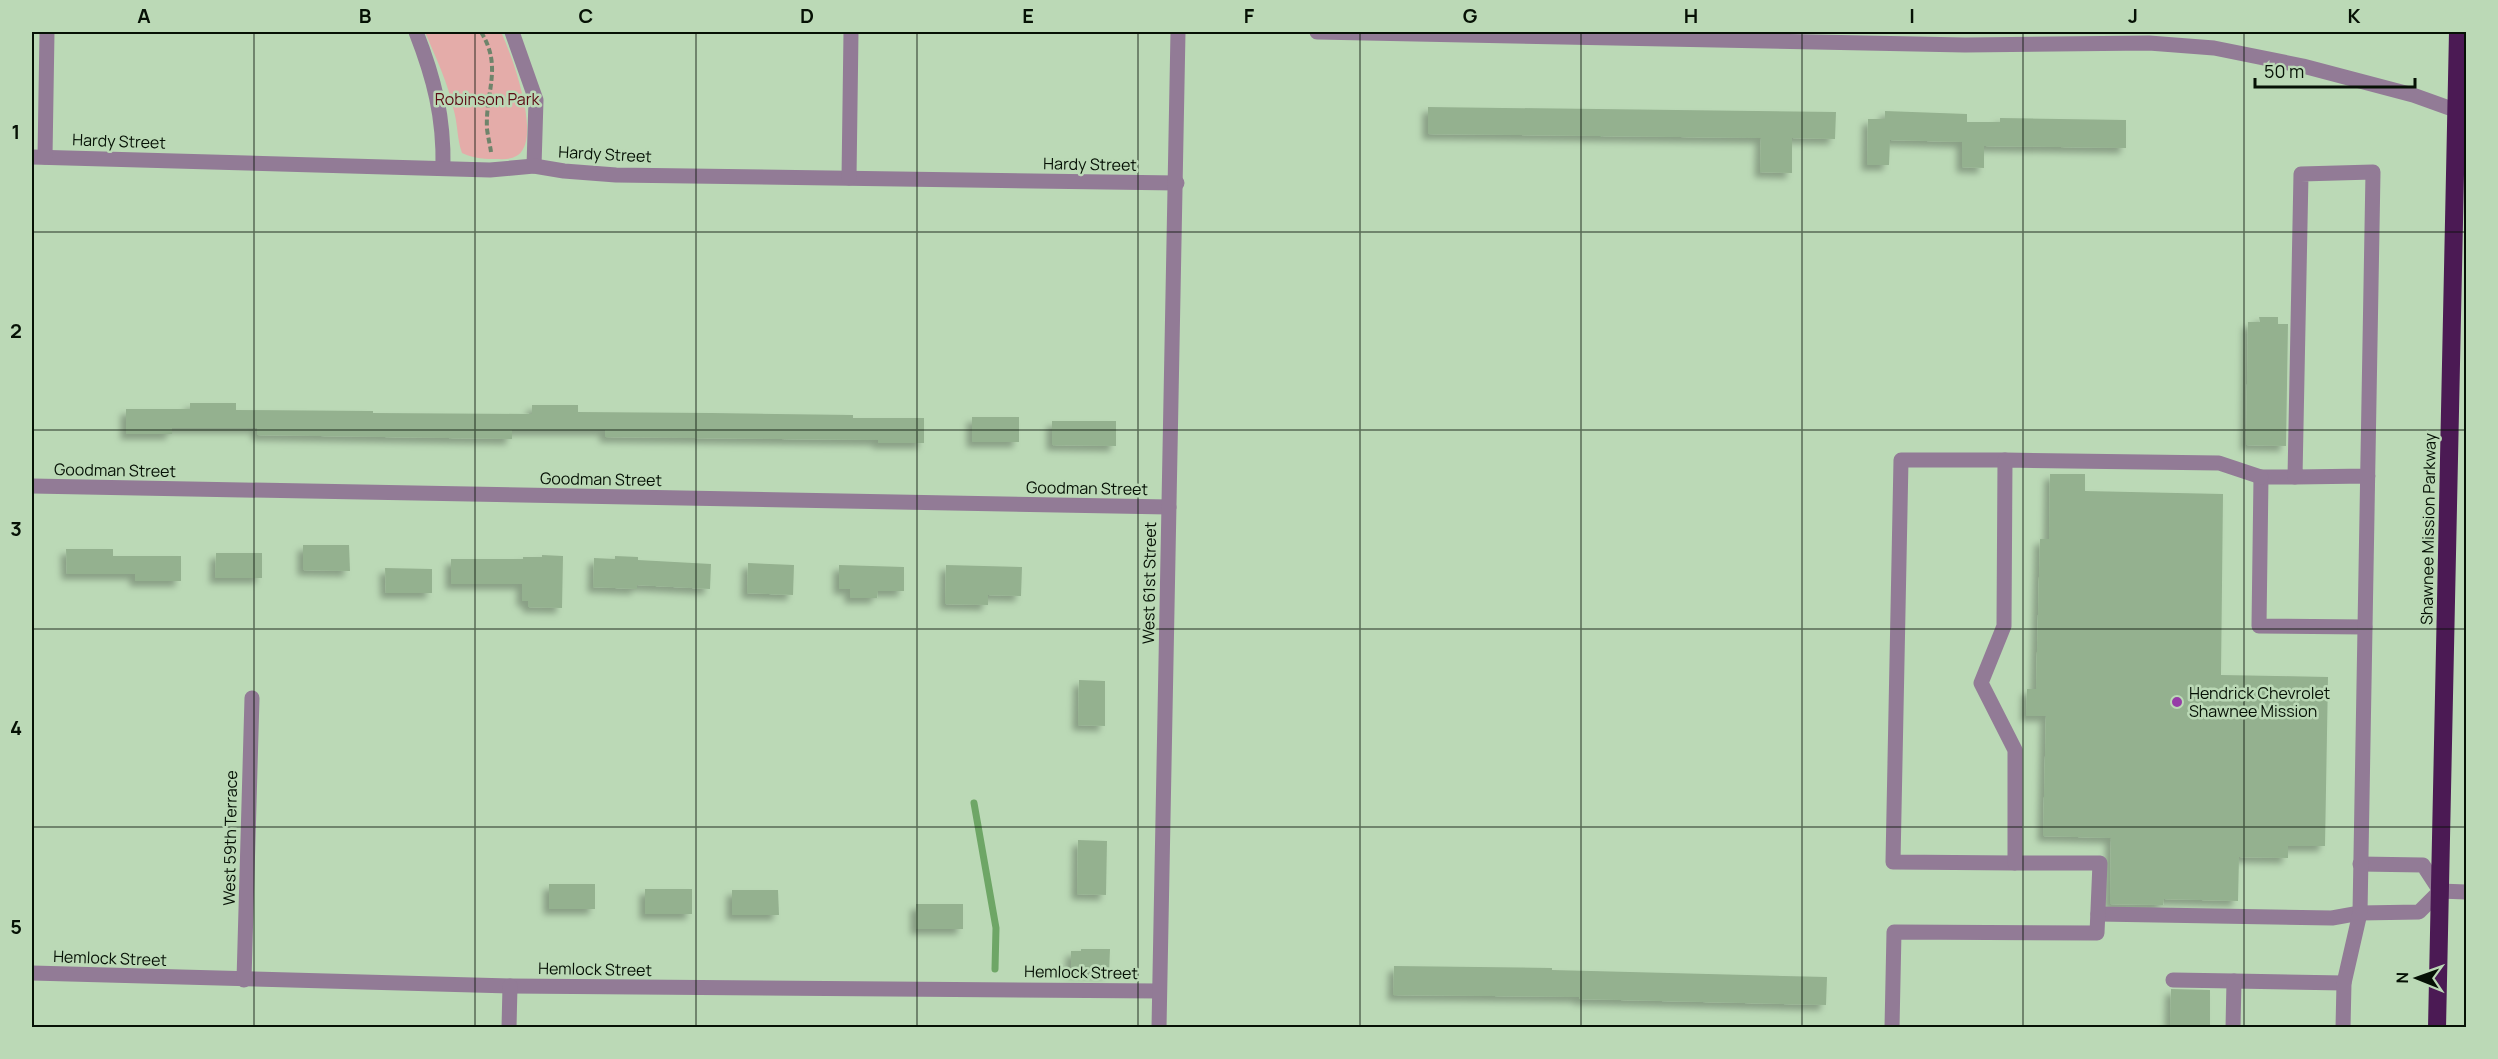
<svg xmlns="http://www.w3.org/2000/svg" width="2498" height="1059" font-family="Manrope,sans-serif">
  <defs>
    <filter id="shadow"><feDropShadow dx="-5.5" dy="5.5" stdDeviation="3" flood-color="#0004"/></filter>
  </defs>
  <rect width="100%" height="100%" fill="#bbd9b6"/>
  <!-- green -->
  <path fill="#e4aca9" d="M425 32H501C512 55 537 126 523 149 519 158 507 160 499 159 485 159 475 159 462 153 457 139 458 126 454 111 448 83 436 58 425 32Z"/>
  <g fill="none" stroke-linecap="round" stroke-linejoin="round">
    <!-- stream -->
    <path stroke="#6ea666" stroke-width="7" d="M974 803 996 928 995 969"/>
  </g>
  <!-- building -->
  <g fill="#94b18f" filter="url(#shadow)">
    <path d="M1428 107 1836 112 1835 139 1792 138V173L1760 172 1761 138 1428 134Z"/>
    <path d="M1885 111 1967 114V122H2000V118L2126 120V148L1984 146V168L1962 167V142L1890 140 1889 165H1867L1868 119H1885Z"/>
    <path d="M2259 317H2278V324H2288L2286 446 2246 445 2248 322H2260Z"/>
    <path d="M190 403H236V410L373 411V413L532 414V405H578V412L711 413 853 415V418H924V443H878V440L605 437V430H512V439L257 435V428H172V434H126V409H190Z"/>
    <rect x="972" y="417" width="47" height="25"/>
    <path d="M1052 421H1116V446L1052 445Z"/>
    <path d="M2050 474H2085V491L2223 494 2221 675 2328 677 2325 846H2288V858L2239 857 2238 901 2164 899 2163 905 2110 904 2111 838 2043 836 2046 716H2026L2027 689H2036L2040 539H2049Z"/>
    <path d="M303 545H349L350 571 303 570Z"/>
    <path d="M66 549H113V556H181V581H135V574H67Z"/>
    <path d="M216 553H262V578H215Z"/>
    <path d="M542 555 563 556 562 608 528 607V601H522V584H451V559H523V557H542Z"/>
    <path d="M615 556 638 557V560L711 564 710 589 637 585V589L593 587 594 558 615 559Z"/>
    <path d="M748 563 794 565 793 595 747 593Z"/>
    <path d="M839 565 904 567V591H878L877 598H850V589H839Z"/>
    <path d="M946 565 1022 567 1021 596 988 595V605L945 604Z"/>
    <path d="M385 568 432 569V593H386Z"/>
    <path d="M1079 680 1105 681V726L1078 725Z"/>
    <path d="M1078 840 1107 841 1106 895 1077 894Z"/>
    <rect x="549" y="884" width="46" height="25"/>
    <rect x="645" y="889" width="47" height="25"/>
    <path d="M732 890H778L779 915H732Z"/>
    <rect x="916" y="904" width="47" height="25"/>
    <path d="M1081 949H1110L1109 973 1071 972V951H1081Z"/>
    <path d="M1394 966 1552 968V970L1827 977 1826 1005 1579 999V997L1393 995Z"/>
    <path d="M2171 989 2210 990V1028H2170Z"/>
  </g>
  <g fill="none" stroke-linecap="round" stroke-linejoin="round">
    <!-- path -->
    <path stroke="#6e846b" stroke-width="4" stroke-dasharray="6 3" stroke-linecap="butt" d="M481 32C503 67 485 92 487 129 488 137 490 145 491 152"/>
    <!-- minor -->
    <g stroke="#927b96" stroke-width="15">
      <path d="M416 32C434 78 444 117 443 167"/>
      <path d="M512 32 536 100 534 166"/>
      <path d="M1317 32 1965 45 2149 43 2214 48 2303 66 2413 95 2466 114"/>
      <path d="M32 157 490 170 534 166 564 171 616 175 1177 183"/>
      <path d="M45 157 47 32"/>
      <path d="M849 178 851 32"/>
      <path d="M2005 460H1901L1893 862 2015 863"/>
      <path d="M2295 477H2261L2259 626 2365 627"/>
      <path d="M32 486 1169 507"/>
      <path d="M2360 864 2423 865 2440 891"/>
      <path d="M2440 891 2466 892"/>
      <path d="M2098 914 2332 918 2360 913 2419 912 2440 891"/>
      <path d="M32 973 510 986 1159 991"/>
      <path d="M244 980 252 698"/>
      <path d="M2173 980 2234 981"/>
      <path d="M509 1028 510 986"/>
      <path d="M1159 1028 1178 32"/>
      <path d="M1892 1028 1894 932 2097 933 2100 863H2015V750L1981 683 2004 626 2005 460 2219 463 2261 477"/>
      <path d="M2233 1028 2234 981 2344 983"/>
      <path d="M2343 1028 2344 983 2360 913 2373 172 2301 174 2295 477 2368 476"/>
    </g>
    <!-- highway -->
    <path stroke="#4b1a54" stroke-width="18" d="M2437 1028 2458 32"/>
  </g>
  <!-- grid -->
  <path fill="none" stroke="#061105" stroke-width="1.5" stroke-opacity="0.55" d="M254 32V1028M475 32V1028M696 32V1028M917 32V1028M1138 32V1028M1360 32V1028M1581 32V1028M1802 32V1028M2023 32V1028M2244 32V1028M32 232H2466M32 430H2466M32 629H2466M32 827H2466"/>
  <!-- markers -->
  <circle fill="#963ca7" stroke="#bbd9b6" stroke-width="2" cx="2177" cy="702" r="6"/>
  <g text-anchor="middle" stroke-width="5" stroke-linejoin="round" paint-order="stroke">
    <!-- park labels -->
    <g font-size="16" fill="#5c0c15" stroke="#bbd9b6">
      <text x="487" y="105">Robinson Park</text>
    </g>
    <!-- street labels -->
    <g font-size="16" fill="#061105" stroke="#bbd9b6">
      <text transform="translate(119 141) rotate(2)" y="6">Hardy Street</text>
      <text transform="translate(605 154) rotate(3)" y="6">Hardy Street</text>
      <text transform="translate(1090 164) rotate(1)" y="6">Hardy Street</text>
      <text transform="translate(115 470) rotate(1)" y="6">Goodman Street</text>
      <text transform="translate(601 479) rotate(1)" y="6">Goodman Street</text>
      <text transform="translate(1087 488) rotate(1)" y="6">Goodman Street</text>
      <text transform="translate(2428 529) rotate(-89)" y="6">Shawnee Mission Parkway</text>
      <text transform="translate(1149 583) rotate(-89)" y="6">West 61st Street</text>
      <text transform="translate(230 838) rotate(-89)" y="6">West 59th Terrace</text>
      <text transform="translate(110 958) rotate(2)" y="6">Hemlock Street</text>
      <text transform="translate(595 969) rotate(1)" y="6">Hemlock Street</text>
      <text transform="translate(1081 972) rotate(1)" y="6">Hemlock Street</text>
    </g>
    <!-- poi labels -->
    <g font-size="16" fill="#061105" stroke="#bbd9b6" text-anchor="start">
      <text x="2189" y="699">Hendrick Chevrolet<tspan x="2189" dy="18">Shawnee Mission</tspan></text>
    </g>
  </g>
  <!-- border -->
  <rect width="2498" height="1059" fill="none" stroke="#bbd9b6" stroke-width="66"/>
  <!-- north arrow -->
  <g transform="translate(2417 978) rotate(271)" stroke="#bbd9b6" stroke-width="4.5" paint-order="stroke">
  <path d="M0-4.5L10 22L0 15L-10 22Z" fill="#061105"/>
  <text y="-9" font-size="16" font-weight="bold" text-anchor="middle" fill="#061105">N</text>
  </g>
  <!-- scale -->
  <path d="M2255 78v9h160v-9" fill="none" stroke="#061105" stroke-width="3"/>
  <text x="2264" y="78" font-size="18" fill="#061105" stroke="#bbd9b6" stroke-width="4.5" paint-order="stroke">50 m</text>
  <rect x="33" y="33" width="2432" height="993" fill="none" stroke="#061105" stroke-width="2"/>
  <g font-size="20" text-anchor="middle" font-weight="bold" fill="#061105">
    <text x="144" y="23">A</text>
    <text x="365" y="23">B</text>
    <text x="586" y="23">C</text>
    <text x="807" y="23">D</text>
    <text x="1028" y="23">E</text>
    <text x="1249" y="23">F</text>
    <text x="1470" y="23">G</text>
    <text x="1691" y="23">H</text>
    <text x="1912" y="23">I</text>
    <text x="2133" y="23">J</text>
    <text x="2354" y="23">K</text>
    <text x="16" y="139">1</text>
    <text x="16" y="338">2</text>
    <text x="16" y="536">3</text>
    <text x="16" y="735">4</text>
    <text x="16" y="934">5</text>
  </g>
</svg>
